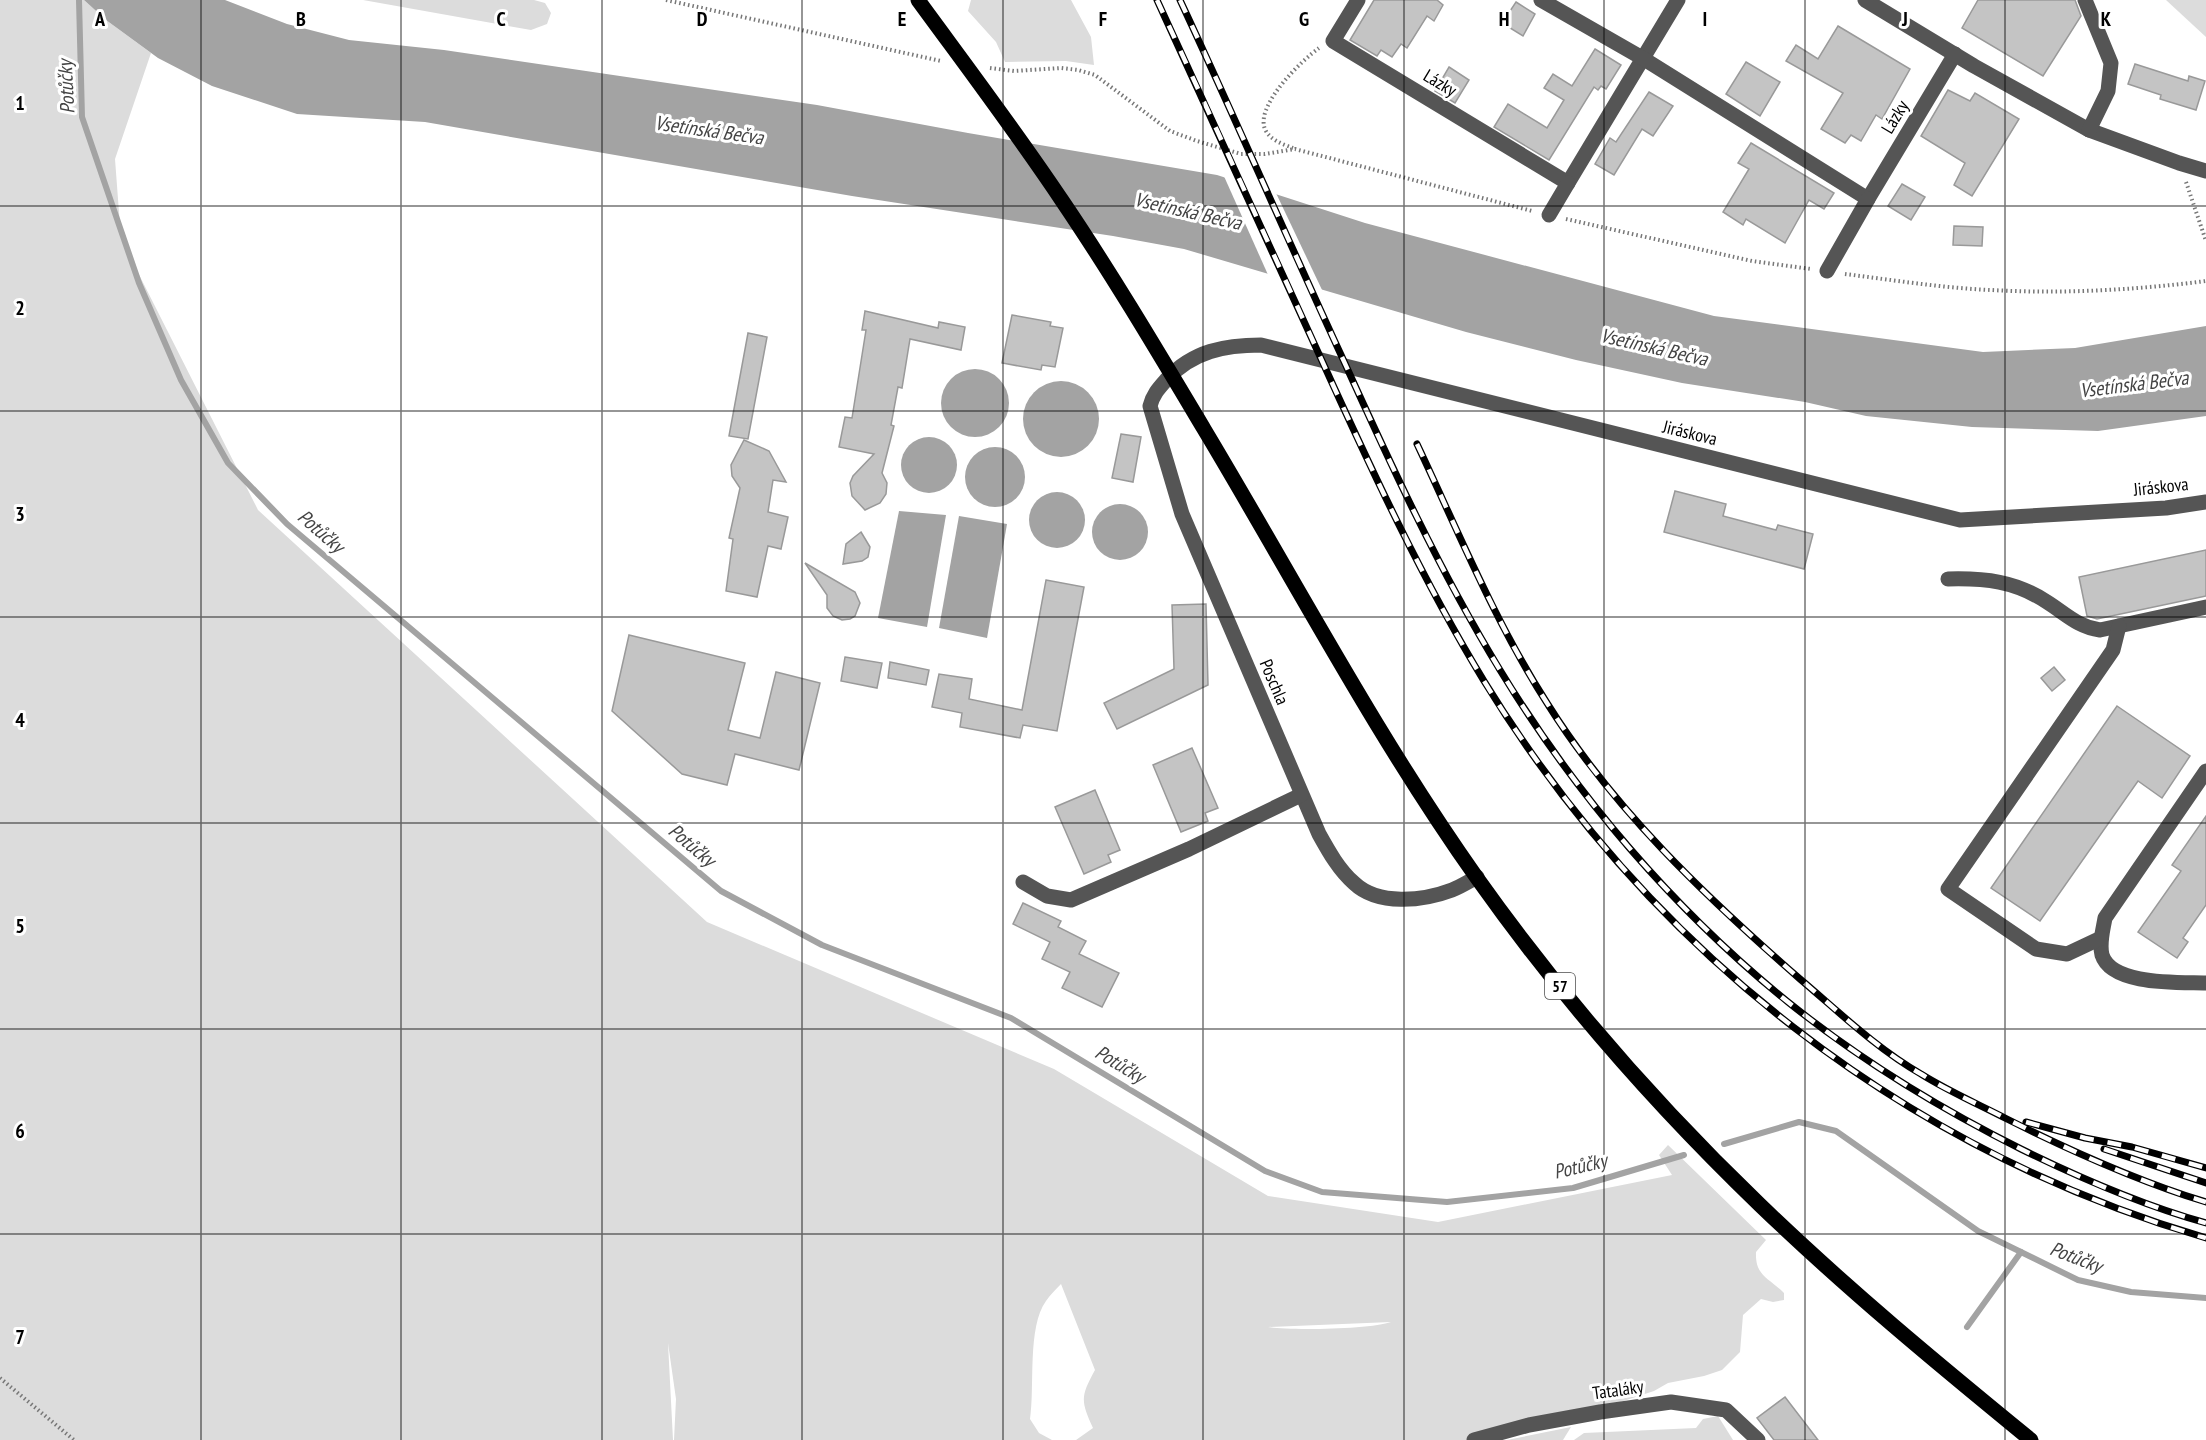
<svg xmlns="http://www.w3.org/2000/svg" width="2206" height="1440" font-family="'PT Sans Narrow',sans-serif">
  <rect width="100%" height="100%" fill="#fff"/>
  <!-- green -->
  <g fill="#dcdcdc" fill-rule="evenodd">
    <path d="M0 0H84L106 20 151 53 115 159 121 239 258 510 707 922 1054 1069 1268 1196 1438 1222 1672 1175 1659 1155 1668 1145 1766 1240 1756 1252C1755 1276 1768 1277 1784 1293V1300L1773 1302 1761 1299 1743 1315 1740 1352 1722 1370 1704 1376 1668 1383 1654 1391 1611 1405 1466 1440H1076L1093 1428C1080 1400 1081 1396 1095 1370L1061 1284C1056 1289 1050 1295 1046 1301 1027 1327 1035 1387 1030 1419L1039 1433 1052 1440H674L676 1399 668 1343 673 1440H0ZM1391 1322C1373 1329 1290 1331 1268 1327Z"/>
    <path d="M363 0H534L545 3 551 13 547 24 531 30Z"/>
    <path d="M971 0H1071L1091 37 1094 65 1066 61 1005 62 996 42 968 11Z"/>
    <path d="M2166 0H2206V37Z"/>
    <path d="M1718 1416 1733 1440H1574L1584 1433 1696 1428 1703 1419Z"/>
    <path d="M1571 1427 1563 1440H1507Z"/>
  </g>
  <!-- water -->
  <g fill="#a3a3a3">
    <path d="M84 0H225L287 24 349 40 444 50 817 105 968 133 1217 175 1365 223 1714 316 1983 352 2075 348 2206 326V416L2098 431 1972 427 1866 416 1805 402 1682 383 1576 360 1466 332 1184 249 1113 236 852 196 425 122 297 114 212 86 158 58 106 20Z"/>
    <circle cx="975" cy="403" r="34"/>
    <circle cx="1061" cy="419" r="38"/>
    <circle cx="929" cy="465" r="28"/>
    <circle cx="995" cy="477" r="30"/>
    <circle cx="1057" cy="520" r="28"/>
    <circle cx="1120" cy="532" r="28"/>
    <path d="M899 511 946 515 927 627 878 618Z"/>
    <path d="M959 516 1007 524 987 638 939 628Z"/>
  </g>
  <!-- pier -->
  <path fill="#fff" d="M1223 174 1275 191 1323 292 1269 277Z"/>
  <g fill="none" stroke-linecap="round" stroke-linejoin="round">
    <!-- stream -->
    <g stroke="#a3a3a3" stroke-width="6">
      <path d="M79 0 82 117 139 283 181 380 228 463 287 524 721 891 822 945 1011 1018 1265 1171 1322 1192 1447 1202 1573 1188 1684 1155"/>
      <path d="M1724 1144 1799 1122 1836 1131 1978 1231 2078 1280 2131 1292 2206 1298"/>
      <path d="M1967 1327 2021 1252"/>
    </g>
  </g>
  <!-- building -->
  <g fill="#c4c4c4" stroke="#999" stroke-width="1.5">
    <path d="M1374 0H1437L1443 5 1434 21 1427 16 1407 48 1401 44 1392 57 1381 50 1377 56 1350 40Z"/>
    <path d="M1978 0H2075L2081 16 2043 76 1962 28Z"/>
    <path d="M1516 2 1535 14 1523 36 1502 23Z"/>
    <path d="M1838 26 1910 69 1882 119 1876 115 1861 141 1851 135 1845 143 1821 129 1843 93 1786 61 1796 45 1818 59Z"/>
    <path d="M1595 49 1621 65 1606 89 1601 86 1598 90 1594 87 1549 160 1494 127 1508 104 1547 128 1564 100 1544 88 1553 74 1572 86Z"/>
    <path d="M1746 62 1780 82 1760 116 1726 94Z"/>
    <path d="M2135 64 2188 81 2189 76 2205 81 2196 110 2160 99 2161 95 2128 84Z"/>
    <path d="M1449 67 1469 80 1455 103 1435 91Z"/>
    <path d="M1948 90 1970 101 1975 93 2019 119 1972 196 1954 185 1965 163 1921 136Z"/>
    <path d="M1649 92 1673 106 1653 136 1642 129 1614 175 1595 164 1610 138 1616 142Z"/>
    <path d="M1751 143 1834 193 1824 209 1809 200 1785 243 1746 219 1743 225 1723 212 1749 169 1738 163Z"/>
    <path d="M1902 184 1925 197 1911 220 1888 206Z"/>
    <path d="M1954 226 1983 227 1982 246 1953 245Z"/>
    <path d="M865 311 938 328 939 322 965 327 961 350 910 339 902 388 898 387 891 425 894 426 882 473 887 483 886 494 880 503 865 510 852 496 850 483 853 476 874 454 839 447 845 417 852 418 866 330H862Z"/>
    <path d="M1012 315 1051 322 1050 326 1063 328 1055 367 1042 365 1041 370 1002 363Z"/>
    <path d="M748 333 767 337 748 439 729 436Z"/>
    <path d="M1121 434 1141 437 1133 482 1112 478Z"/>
    <path d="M744 440 769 451 786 482 773 480 768 512 788 517 781 549 768 546 757 597 726 591 733 539 729 538 740 488 732 476 731 465Z"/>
    <path d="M1675 491 1726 504 1723 516 1776 530 1778 525 1813 534 1804 569 1664 532Z"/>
    <path d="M861 532 870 547 868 557 862 561 843 564 846 544Z"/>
    <path d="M2206 550V596L2097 619 2087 616 2079 577Z"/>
    <path d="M805 563 855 592 860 603 855 616 850 619 842 620 833 616 827 608V595Z"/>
    <path d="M1046 580 1084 587 1057 731 1023 725 1020 738 960 727 962 713 932 707 939 674 972 679 969 699 1022 710Z"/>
    <path d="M1206 604 1208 685 1117 729 1104 703 1174 669 1172 605Z"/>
    <path d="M629 635 745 663 728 730 760 738 776 672 820 683 799 770 735 754 727 785 682 774 612 711Z"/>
    <path d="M845 657 882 663 877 688 841 681Z"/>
    <path d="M890 662 929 670 926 685 888 678Z"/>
    <path d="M2054 667 2065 680 2052 691 2041 678Z"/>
    <path d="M2117 706 2190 756 2162 798 2138 781 2040 921 1991 888Z"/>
    <path d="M1192 748 1218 808 1205 813 1208 821 1181 832 1153 765Z"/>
    <path d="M1095 790 1120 850 1108 855 1111 862 1084 874 1055 807Z"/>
    <path d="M2206 816V905L2183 938 2188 942 2177 958 2138 932 2181 871 2172 865Z"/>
    <path d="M1023 903 1061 921 1058 927 1086 941 1079 954 1119 973 1102 1007 1062 988 1070 972 1042 959 1050 942 1013 924Z"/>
    <path d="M1785 1397 1818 1440H1774L1757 1418Z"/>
  </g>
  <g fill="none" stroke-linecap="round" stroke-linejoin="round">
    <!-- path -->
    <g stroke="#777" stroke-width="4" stroke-dasharray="1.5 3" stroke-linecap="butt">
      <path d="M666 0 941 61"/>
      <path d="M990 68 1014 71 1061 68 1078 70 1095 75 1170 131 1197 141 1241 154H1265L1295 149 1532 211"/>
      <path d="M1293 148C1282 144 1267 139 1264 126 1259 102 1301 61 1319 48"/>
      <path d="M2186 182 2206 241"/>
      <path d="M1566 219 1752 261 1811 269"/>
      <path d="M1845 274C1893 280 1942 288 1991 290 2063 294 2135 290 2206 281"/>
      <path d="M0 1378 74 1440"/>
    </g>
    <!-- minor -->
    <g stroke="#555" stroke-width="15">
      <path d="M1358 0 1333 41 1568 183 1678 0"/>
      <path d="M1541 0 1644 59 1868 199 1955 54"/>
      <path d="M1865 0 1974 66 2089 130 2179 163 2206 171"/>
      <path d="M2085 0 2111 63 2108 91 2089 130"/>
      <path d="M1549 215 1568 183"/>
      <path d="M1827 271 1868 199"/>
      <path d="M1948 579C1985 578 2015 581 2047 602 2066 614 2078 627 2100 630L2206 607"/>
      <path d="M2206 771 2105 918C2103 930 2099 943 2102 955 2112 986 2180 982 2206 983"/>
      <path d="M1477 877C1468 882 1460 887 1452 890 1423 901 1378 906 1354 883 1339 870 1329 852 1319 834L1182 514 1150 406C1153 394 1159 388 1167 379 1193 351 1225 345 1261 345L1960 520 2166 508 2206 502"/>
      <path d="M1023 882 1047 896 1071 900 1189 849 1301 795"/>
      <path d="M2101 938 2067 954 2036 949 1948 889 2113 650 2119 626"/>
      <path d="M1474 1440 1529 1425 1600 1412 1671 1402 1726 1410 1758 1440"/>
    </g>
    <!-- major -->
    <path stroke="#000" stroke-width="15" d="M918 0C967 67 1017 133 1063 202 1113 276 1158 352 1204 429 1294 579 1375 734 1477 878 1560 995 1656 1105 1760 1205 1846 1288 1938 1364 2031 1440"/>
    <defs>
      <g id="rail">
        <path d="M1157 0C1213 121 1268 242 1323 363 1372 471 1422 579 1484 681 1649 950 1903 1149 2206 1238"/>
        <path d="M1180 0C1235 118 1287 238 1342 357 1390 463 1439 570 1500 670 1576 795 1674 910 1788 1002 1859 1059 1939 1108 2021 1149 2080 1178 2142 1205 2206 1223"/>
        <path d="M1417 444C1458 531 1495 622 1547 703 1614 810 1706 897 1800 979 1839 1012 1876 1048 1921 1074 1948 1091 1978 1104 2007 1119 2071 1151 2137 1181 2206 1202"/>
        <path d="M2026 1122 2085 1138 2132 1147 2206 1168"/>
        <path d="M2104 1149 2206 1183"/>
      </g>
    </defs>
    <!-- rail casing -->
    <use href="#rail" stroke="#000" stroke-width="7"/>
    <!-- rail -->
    <use href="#rail" stroke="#fff" stroke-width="4.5" stroke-dasharray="14" stroke-linecap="butt"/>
  </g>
  <!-- grid -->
  <path fill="none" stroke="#000" stroke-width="1.5" stroke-opacity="0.55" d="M201 0V1440M401 0V1440M602 0V1440M802 0V1440M1003 0V1440M1203 0V1440M1404 0V1440M1604 0V1440M1805 0V1440M2005 0V1440M0 206H2206M0 411H2206M0 617H2206M0 823H2206M0 1029H2206M0 1234H2206"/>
  <g text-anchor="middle" stroke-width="6" stroke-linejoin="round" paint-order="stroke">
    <!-- shield labels -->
    <rect fill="#fff" stroke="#4c4c4c" stroke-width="1.5" x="1545" y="973" width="30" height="26" rx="4.5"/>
    <g font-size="16" font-weight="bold" fill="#000">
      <text x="1560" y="992">57</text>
    </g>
    <!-- street labels -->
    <g font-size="18" fill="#000" stroke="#fff">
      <text transform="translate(1440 83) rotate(31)" y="6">Lázky</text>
      <text transform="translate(1895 117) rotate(-59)" y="6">Lázky</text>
      <text transform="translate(1690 433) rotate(14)" y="6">Jiráskova</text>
      <text transform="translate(2161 487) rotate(-6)" y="6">Jiráskova</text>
      <text transform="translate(1274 682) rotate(67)" y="6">Poschla</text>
      <text transform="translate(1618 1390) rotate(-8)" y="6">Tataláky</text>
    </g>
    <!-- water labels -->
    <g font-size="20" font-style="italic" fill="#444" stroke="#fff">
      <text transform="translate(66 87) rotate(-93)" y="7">Potůčky</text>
      <text transform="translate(709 130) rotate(8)" y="7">Vsetínská Bečva</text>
      <text transform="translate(1188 211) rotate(13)" y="7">Vsetínská Bečva</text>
      <text transform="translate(1654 347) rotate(13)" y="7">Vsetínská Bečva</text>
      <text transform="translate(2134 384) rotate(-7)" y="7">Vsetínská Bečva</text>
      <text transform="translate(321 531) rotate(41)" y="7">Potůčky</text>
      <text transform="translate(692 845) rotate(40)" y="7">Potůčky</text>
      <text transform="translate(1120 1064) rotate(31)" y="7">Potůčky</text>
      <text transform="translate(1580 1166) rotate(-13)" y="7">Potůčky</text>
      <text transform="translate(2076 1257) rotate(21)" y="7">Potůčky</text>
    </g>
  </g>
  <g font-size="20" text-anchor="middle" font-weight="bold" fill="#000" stroke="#fff" stroke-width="6" stroke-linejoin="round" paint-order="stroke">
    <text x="100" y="26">A</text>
    <text x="301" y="26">B</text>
    <text x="501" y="26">C</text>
    <text x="702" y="26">D</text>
    <text x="902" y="26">E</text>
    <text x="1103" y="26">F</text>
    <text x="1304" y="26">G</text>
    <text x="1504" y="26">H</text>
    <text x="1705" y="26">I</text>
    <text x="1905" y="26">J</text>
    <text x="2106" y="26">K</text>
    <text x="20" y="110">1</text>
    <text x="20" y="315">2</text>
    <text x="20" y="521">3</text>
    <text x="20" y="727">4</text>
    <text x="20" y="933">5</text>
    <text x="20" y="1138">6</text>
    <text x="20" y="1344">7</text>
  </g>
</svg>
